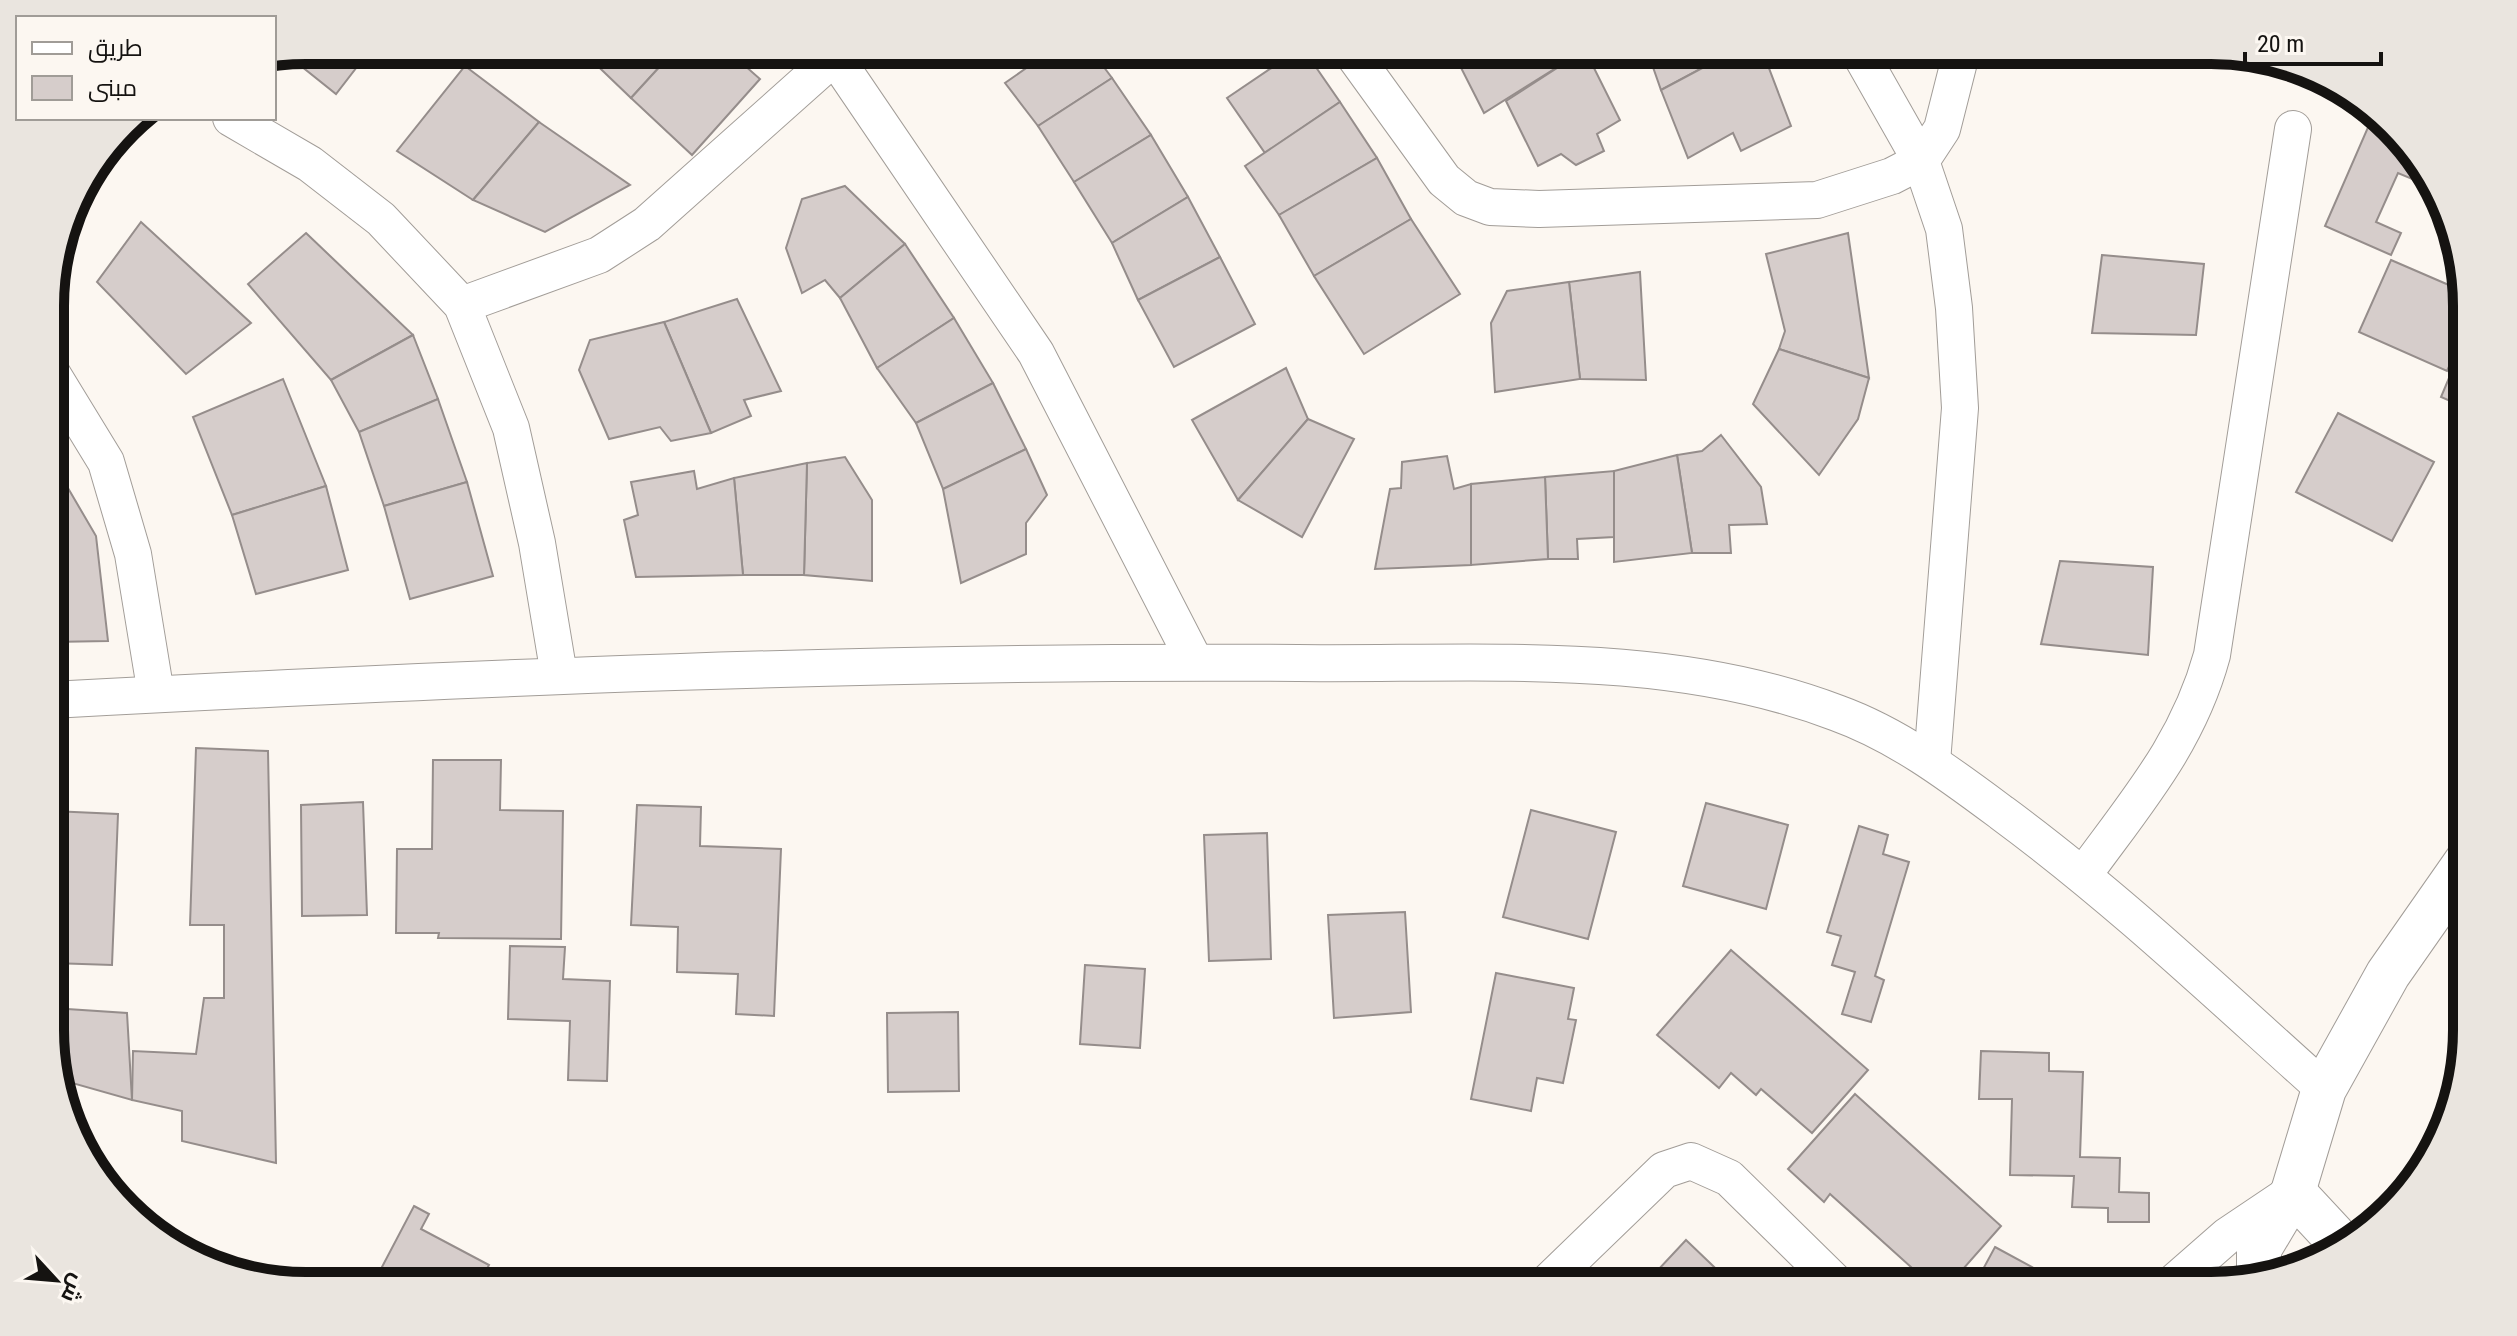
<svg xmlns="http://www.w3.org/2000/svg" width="2517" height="1336" font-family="'Roboto Condensed',Cairo,sans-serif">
  <rect width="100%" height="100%" fill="#fcf7f1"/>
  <!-- building -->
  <g fill="#d6cdcb" stroke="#958d8b" stroke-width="2">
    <path d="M306 50H370L336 94 286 54Z"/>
    <path d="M581 50H675L631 98Z"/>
    <path d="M675 50H727L760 79 692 155 631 98Z"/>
    <path d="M1052 50H1091L1112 78 1038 126 1005 83Z"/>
    <path d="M1298 50H1304L1340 102 1265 153 1227 98Z"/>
    <path d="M1452 50H1571L1575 56 1484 113Z"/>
    <path d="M1585 50 1620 120 1597 134 1604 151 1576 165 1561 154 1538 166 1506 101Z"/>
    <path d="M1647 50H1736L1661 90Z"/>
    <path d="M1736 50H1762L1791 126 1741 151 1733 133 1688 158 1661 90Z"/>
    <path d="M465 66 539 122 473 200 397 151Z"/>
    <path d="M1112 78 1151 135 1074 182 1038 126Z"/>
    <path d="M1340 102 1377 158 1279 215 1245 166Z"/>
    <path d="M539 122 630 185 545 232 473 200Z"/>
    <path d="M2369 125 2391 134 2424 165 2417 181 2398 173 2376 222 2401 233 2391 255 2325 226Z"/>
    <path d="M1151 135 1188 197 1112 243 1074 182Z"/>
    <path d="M1377 158 1411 219 1314 276 1279 215Z"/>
    <path d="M845 186 905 244 840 298 825 280 802 293 786 248 802 199Z"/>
    <path d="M1188 197 1220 257 1138 300 1112 243Z"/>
    <path d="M1411 219 1460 294 1364 354 1314 276Z"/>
    <path d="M141 222 251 323 186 374 97 282Z"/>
    <path d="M306 233 413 335 331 380 248 284Z"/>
    <path d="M1848 233 1869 378 1779 349 1785 331 1766 254Z"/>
    <path d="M905 244 954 318 877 368 840 298Z"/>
    <path d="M2102 255 2204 264 2196 335 2092 333Z"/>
    <path d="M1220 257 1255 324 1174 367 1138 300Z"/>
    <path d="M2391 260 2465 292V331L2447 371 2359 332Z"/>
    <path d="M1640 272 1646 380 1580 379 1569 282Z"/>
    <path d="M1569 282 1580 379 1495 392 1491 323 1507 291Z"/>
    <path d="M737 299 781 391 744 400 751 416 711 433 664 322Z"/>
    <path d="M954 318 993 383 916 423 877 368Z"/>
    <path d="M664 322 711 433 671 441 660 427 609 439 579 370 590 340Z"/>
    <path d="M413 335 438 399 359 432 331 380Z"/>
    <path d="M2465 340V438L2451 432 2462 406 2441 397Z"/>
    <path d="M1779 349 1869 378 1858 419 1819 475 1753 404Z"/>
    <path d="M1286 368 1308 419 1238 500 1192 420Z"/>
    <path d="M283 379 326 486 232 515 193 417Z"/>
    <path d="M993 383 1026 449 943 489 916 423Z"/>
    <path d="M438 399 467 482 384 506 359 432Z"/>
    <path d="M2338 413 2434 462 2392 541 2296 492Z"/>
    <path d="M1308 419 1354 439 1302 537 1238 500Z"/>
    <path d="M1721 435 1761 487 1767 524 1729 525 1731 553H1692L1677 455 1702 451Z"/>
    <path d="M1026 449 1047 495 1026 523V554L961 583 943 489Z"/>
    <path d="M1677 455 1692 553 1614 562V471Z"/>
    <path d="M1447 456 1454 489 1471 484V565L1375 569 1390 489 1401 488 1402 462Z"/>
    <path d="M845 457 872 500V581L804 575 807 463Z"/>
    <path d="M51 459 96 536 108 641 51 642Z"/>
    <path d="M807 463 804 575H743L734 478Z"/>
    <path d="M694 471 697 489 734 478 743 575 636 577 624 520 638 515 631 482Z"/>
    <path d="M1614 471V537L1577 539 1578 559H1548L1545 477Z"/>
    <path d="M1545 477 1548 559 1471 565V484Z"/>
    <path d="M467 482 493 576 410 599 384 506Z"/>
    <path d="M326 486 348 570 256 594 232 515Z"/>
    <path d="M2060 561 2153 567 2148 655 2041 644Z"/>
    <path d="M196 748 268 751 276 1163 182 1141V1111L132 1100 133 1051 196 1054 204 998H224V925H190Z"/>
    <path d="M433 760H501L500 810 563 811 561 939 438 938 439 933H396L397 849H432Z"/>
    <path d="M363 802 367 915 302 916 301 805Z"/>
    <path d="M1706 803 1788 825 1766 909 1683 886Z"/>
    <path d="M637 805 701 807 700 846 781 849 774 1016 736 1014 738 974 677 972 678 927 631 925Z"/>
    <path d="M1531 810 1616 832 1588 939 1503 917Z"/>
    <path d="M52 811 118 814 112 965 52 963Z"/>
    <path d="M1859 826 1888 835 1883 854 1909 862 1875 976 1884 980 1871 1022 1842 1014 1855 972 1832 965 1841 936 1827 932Z"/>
    <path d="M1267 833 1271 959 1209 961 1204 835Z"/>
    <path d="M1405 912 1411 1012 1334 1018 1328 915Z"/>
    <path d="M510 946 565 947 563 979 610 981 607 1081 568 1080 570 1021 508 1019Z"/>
    <path d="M1731 950 1868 1070 1812 1133 1761 1089 1756 1095 1731 1073 1719 1088 1657 1035Z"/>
    <path d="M1085 965 1145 969 1140 1048 1080 1044Z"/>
    <path d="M1496 973 1574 988 1568 1019 1576 1020 1563 1083 1537 1078 1531 1111 1471 1099Z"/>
    <path d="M52 1008 127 1013 132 1100 58 1079 52 1064Z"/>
    <path d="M958 1012 959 1091 888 1092 887 1013Z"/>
    <path d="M1981 1051 2049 1053V1071L2083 1072 2080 1157 2120 1158 2119 1192 2149 1193V1222H2108V1208L2072 1207 2074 1176 2010 1175 2012 1099H1979Z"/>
    <path d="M1855 1094 2001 1226 1948 1286H1932L1830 1194 1824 1202 1788 1169Z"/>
    <path d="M414 1206 429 1214 421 1229 489 1265 478 1286H372Z"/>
    <path d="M1686 1240 1734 1286H1643Z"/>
    <path d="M1995 1247 2043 1273 2037 1286H1974Z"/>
  </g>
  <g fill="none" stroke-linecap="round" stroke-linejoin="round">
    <defs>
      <g id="street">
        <path d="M830 50 1036 353 1195 662"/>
        <path d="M1350 50 1444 180 1466 198 1490 207 1539 209 1817 200 1892 176 1921 161 1942 129 1962 50"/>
        <path d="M1858 50 1921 161 1944 229 1954 308 1960 408 1932 762"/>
        <path d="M231 118 310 164 381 219 462 305 511 428 537 543 559 675"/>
        <path d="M462 305 599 255 647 224 842 50"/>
        <path d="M51 372 106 462 133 554 156 694"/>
        <path d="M51 700C466 678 883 660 1298 663 1477 665 1667 648 1837 713 1898 735 1951 775 2002 813 2116 897 2218 994 2324 1089"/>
        <path d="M2084 874C2137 801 2188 743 2212 655L2293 129"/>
        <path d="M2171 1285 2227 1236 2291 1193"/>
        <path d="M1544 1286 1664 1170 1691 1161 1729 1178 1839 1286"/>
      </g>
      <g id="secondary">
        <path d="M2293 1192 2333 1235 2335 1249"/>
        <path d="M2259 1275V1249L2293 1192 2324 1089 2388 974 2467 861"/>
      </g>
    </defs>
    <!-- street casing -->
    <use href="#street" stroke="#a29d98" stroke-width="38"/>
    <!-- secondary casing -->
    <use href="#secondary" stroke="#a29d98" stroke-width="46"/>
    <!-- street -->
    <use href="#street" stroke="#fff" stroke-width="36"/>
    <!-- secondary -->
    <use href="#secondary" stroke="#fff" stroke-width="44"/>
  </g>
  <!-- crop -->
  <path d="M0 0H2517V1336H0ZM306 64H2211A242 242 0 0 1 2453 306V1030A242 242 0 0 1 2211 1272H306A242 242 0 0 1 64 1030V306A242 242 0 0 1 306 64Z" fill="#eae5df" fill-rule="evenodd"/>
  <path fill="none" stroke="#151311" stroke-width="10" d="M306 64H2211A242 242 0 0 1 2453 306V1030A242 242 0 0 1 2211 1272H306A242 242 0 0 1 64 1030V306A242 242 0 0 1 306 64Z"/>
  <!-- legend -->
  <rect x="16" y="16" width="260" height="104" fill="#fcf7f1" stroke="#a09c97" stroke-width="2"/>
  <rect x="32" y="42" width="40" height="12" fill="#ffffff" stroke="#a09c97" stroke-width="2"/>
  <text x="88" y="56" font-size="24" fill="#151311">طريق</text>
  <rect x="32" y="76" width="40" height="24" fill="#d6cdcb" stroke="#a09c97" stroke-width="2"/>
  <text x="88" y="96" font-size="24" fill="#151311">مبنى</text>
  <!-- north arrow -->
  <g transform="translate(56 1280) rotate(116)" stroke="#fcf7f1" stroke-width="6" paint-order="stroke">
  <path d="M0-6L14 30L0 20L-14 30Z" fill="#151311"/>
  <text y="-12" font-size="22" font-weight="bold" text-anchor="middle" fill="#151311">ش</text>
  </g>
  <!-- scale -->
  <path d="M2245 52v12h136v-12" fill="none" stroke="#151311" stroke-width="4"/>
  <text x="2257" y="52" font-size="24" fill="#151311" stroke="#fcf7f1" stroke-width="6" paint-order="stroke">20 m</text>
</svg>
